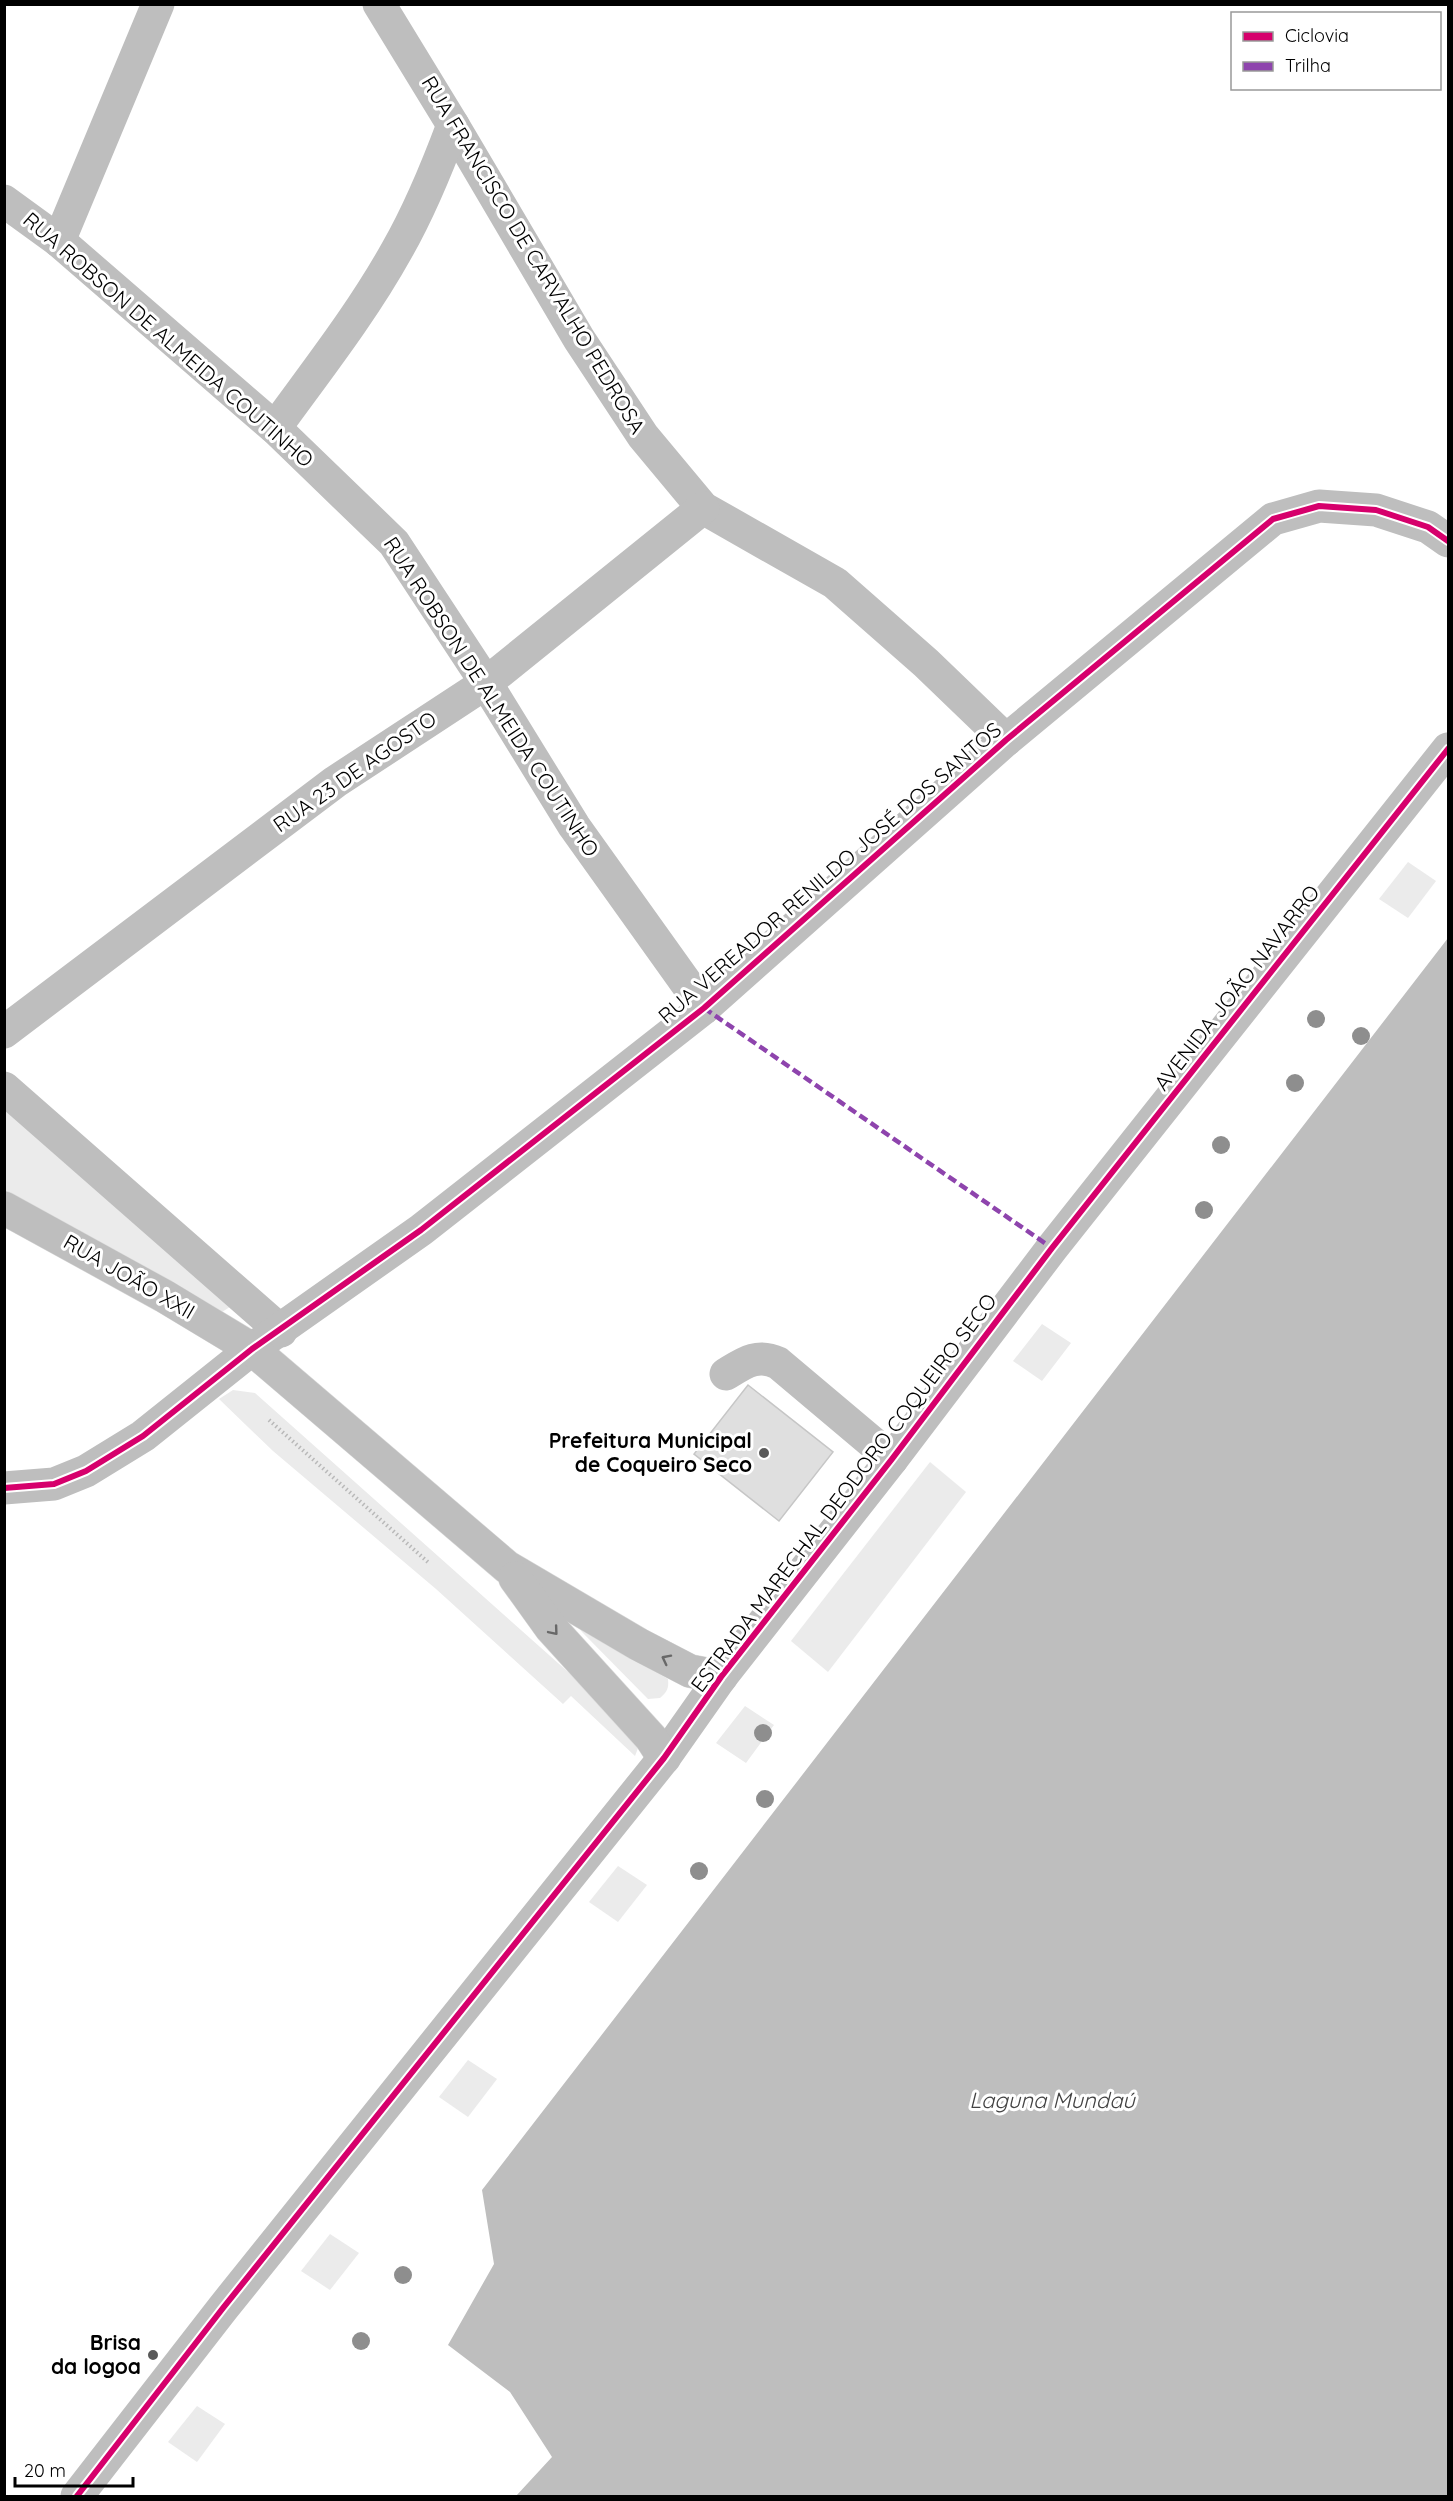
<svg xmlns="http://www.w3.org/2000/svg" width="1453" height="2501" font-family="Quicksand,sans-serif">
  <rect width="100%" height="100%" fill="#fff"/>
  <!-- green -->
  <g fill="#ebebeb">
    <path d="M1408 862 1436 881 1408 918 1379 899Z"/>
    <path d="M4 1104 233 1305 222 1312 5 1194Z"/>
    <path d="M1042 1324 1071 1343 1042 1381 1013 1361Z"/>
    <path d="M233 1390 255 1393 631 1728 640 1743 635 1756 571 1696 563 1704 436 1589 273 1451 219 1399Z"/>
    <path d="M930 1462 966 1492 828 1672 791 1641Z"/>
    <path d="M580 1626 668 1679C669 1688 667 1692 660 1698L648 1699 582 1632 579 1628Z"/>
    <path d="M745 1706 774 1725 746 1763 716 1743Z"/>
    <path d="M618 1866 647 1885 618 1922 589 1902Z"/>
    <path d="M468 2060 497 2079 468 2117 439 2097Z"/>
    <path d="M330 2234 359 2253 330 2290 301 2271Z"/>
    <path d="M197 2406 225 2424 197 2462 168 2442Z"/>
  </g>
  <!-- water -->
  <path fill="#bebebe" d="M1448 938V2496H516L552 2457 510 2392 448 2345 494 2264 482 2190Z"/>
  <!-- building -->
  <path fill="#dfdfdf" stroke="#c6c6c6" stroke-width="1.5" d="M748 1385 833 1452 779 1521 694 1454Z"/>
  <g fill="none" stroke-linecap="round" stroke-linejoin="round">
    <defs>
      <g id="major">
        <path d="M4 1208 164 1296 252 1349 507 1567 638 1644 690 1671 721 1677"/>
        <path d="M515 1578 551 1628 651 1738 664 1758"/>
      </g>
    </defs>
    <!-- major casing -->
    <use href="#major" stroke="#dbdbdb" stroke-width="34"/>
    <!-- path -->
    <path stroke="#b9b9b9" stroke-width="4" stroke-dasharray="1.5 3" stroke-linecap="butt" d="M269 1420 429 1563"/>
    <!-- minor -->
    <g stroke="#bebebe" stroke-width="33">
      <path d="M379 4 453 125 579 339 643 436 703 508 835 583 926 663 1006 740"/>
      <path d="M4 201 59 241 275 428 394 543 486 683 574 826 704 1008"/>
      <path d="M59 241 158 4"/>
      <path d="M275 428C317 370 362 313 397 250 420 210 437 168 453 125"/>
      <path d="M4 1032 335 782 486 683 703 508"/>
      <path d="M4 1088 281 1331"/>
      <path d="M726 1374C744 1363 757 1353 778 1363L892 1459"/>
      <path d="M4 1488 54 1484 86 1471 143 1436 252 1349 421 1230 704 1008 1006 740 1273 519 1319 506 1376 510 1428 527 1448 541"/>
      <path d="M77 2496 223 2308 664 1758 721 1677 892 1459 1052 1248 1448 749"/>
    </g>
    <!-- major -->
    <use href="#major" stroke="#bebebe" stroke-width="33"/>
    <!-- quiet -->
    <path stroke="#8e44ad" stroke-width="4.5" stroke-dasharray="9 4.5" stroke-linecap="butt" d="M704 1008 1052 1248"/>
    <defs>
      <g id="cycleway">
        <path d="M4 1488 54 1484 86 1471 143 1436 252 1349 421 1230 704 1008 1006 740 1273 519 1319 506 1376 510 1428 527 1448 541"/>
        <path d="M77 2496 223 2308 664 1758 721 1677 892 1459 1052 1248 1448 749"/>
      </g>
    </defs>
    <!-- cycleway casing -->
    <use href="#cycleway" stroke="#fff" stroke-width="10"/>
    <!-- cycleway -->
    <use href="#cycleway" stroke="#d6006c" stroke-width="6"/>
  </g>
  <!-- trees -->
  <g fill="#8e8e8e">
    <circle cx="1316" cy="1019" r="9"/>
    <circle cx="1361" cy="1036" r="9"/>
    <circle cx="1295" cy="1083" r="9"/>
    <circle cx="1221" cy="1145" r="9"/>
    <circle cx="1204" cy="1210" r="9"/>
    <circle cx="763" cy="1733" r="9"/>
    <circle cx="765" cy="1799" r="9"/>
    <circle cx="699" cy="1871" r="9"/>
    <circle cx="403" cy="2275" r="9"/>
    <circle cx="361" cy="2341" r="9"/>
  </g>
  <!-- one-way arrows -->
  <defs><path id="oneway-chevron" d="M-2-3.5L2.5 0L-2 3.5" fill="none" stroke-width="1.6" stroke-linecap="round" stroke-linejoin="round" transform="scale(1.5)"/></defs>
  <g stroke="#686868">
    <use href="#oneway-chevron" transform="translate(554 1631) rotate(50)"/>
    <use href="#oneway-chevron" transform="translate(666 1659) rotate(-153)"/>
  </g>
  <!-- markers -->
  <g fill="#595959" stroke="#fff" stroke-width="2">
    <circle cx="764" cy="1453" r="6"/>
    <circle cx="153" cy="2355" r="6"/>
  </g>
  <g text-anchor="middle" stroke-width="6" stroke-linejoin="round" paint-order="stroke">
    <!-- street labels -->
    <g font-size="21" fill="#000" stroke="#fff">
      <text transform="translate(533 255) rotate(59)" y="7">RUA FRANCISCO DE CARVALHO PEDROSA</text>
      <text transform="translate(168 340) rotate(41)" y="7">RUA ROBSON DE ALMEIDA COUTINHO</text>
      <text transform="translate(491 697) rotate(57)" y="7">RUA ROBSON DE ALMEIDA COUTINHO</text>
      <text transform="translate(355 772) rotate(-35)" y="7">RUA 23 DE AGOSTO</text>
      <text transform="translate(830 873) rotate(-41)" y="7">RUA VEREADOR RENILDO JOSÉ DOS SANTOS</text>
      <text transform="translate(1237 988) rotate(-52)" y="7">AVENIDA JOÃO NAVARRO</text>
      <text transform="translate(129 1277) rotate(30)" y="7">RUA JOÃO XXII</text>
      <text transform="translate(844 1493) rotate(-53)" y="7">ESTRADA MARECHAL DEODORO COQUEIRO SECO</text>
    </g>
    <!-- poi labels -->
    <g font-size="21" font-weight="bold" fill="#000" stroke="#fff" text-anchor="end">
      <text x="752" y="1448">Prefeitura Municipal<tspan x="752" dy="24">de Coqueiro Seco</tspan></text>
      <text x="141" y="2350">Brisa<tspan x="141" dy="24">da logoa</tspan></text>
    </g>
    <!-- water labels -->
    <g font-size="22" font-style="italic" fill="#434343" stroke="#fff">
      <text x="1052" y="2108">Laguna Mundaú</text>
    </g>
  </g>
  <!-- border -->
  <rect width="1453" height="2501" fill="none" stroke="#000000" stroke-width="12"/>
  <!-- legend -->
  <rect x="1231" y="12" width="210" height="78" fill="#ffffff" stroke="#999999" stroke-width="1.5"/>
  <rect x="1243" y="32" width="30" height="9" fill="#d6006c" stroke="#999999" stroke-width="1.5"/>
  <text x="1285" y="42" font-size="18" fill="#000000">Ciclovia</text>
  <rect x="1243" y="62" width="30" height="9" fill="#8e44ad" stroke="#999999" stroke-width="1.5"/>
  <text x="1285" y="72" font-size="18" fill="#000000">Trilha</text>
  <!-- scale -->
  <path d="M15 2477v9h118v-9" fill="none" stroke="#000000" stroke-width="3"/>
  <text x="24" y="2477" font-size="18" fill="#000000" stroke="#ffffff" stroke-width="4.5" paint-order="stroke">20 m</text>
</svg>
